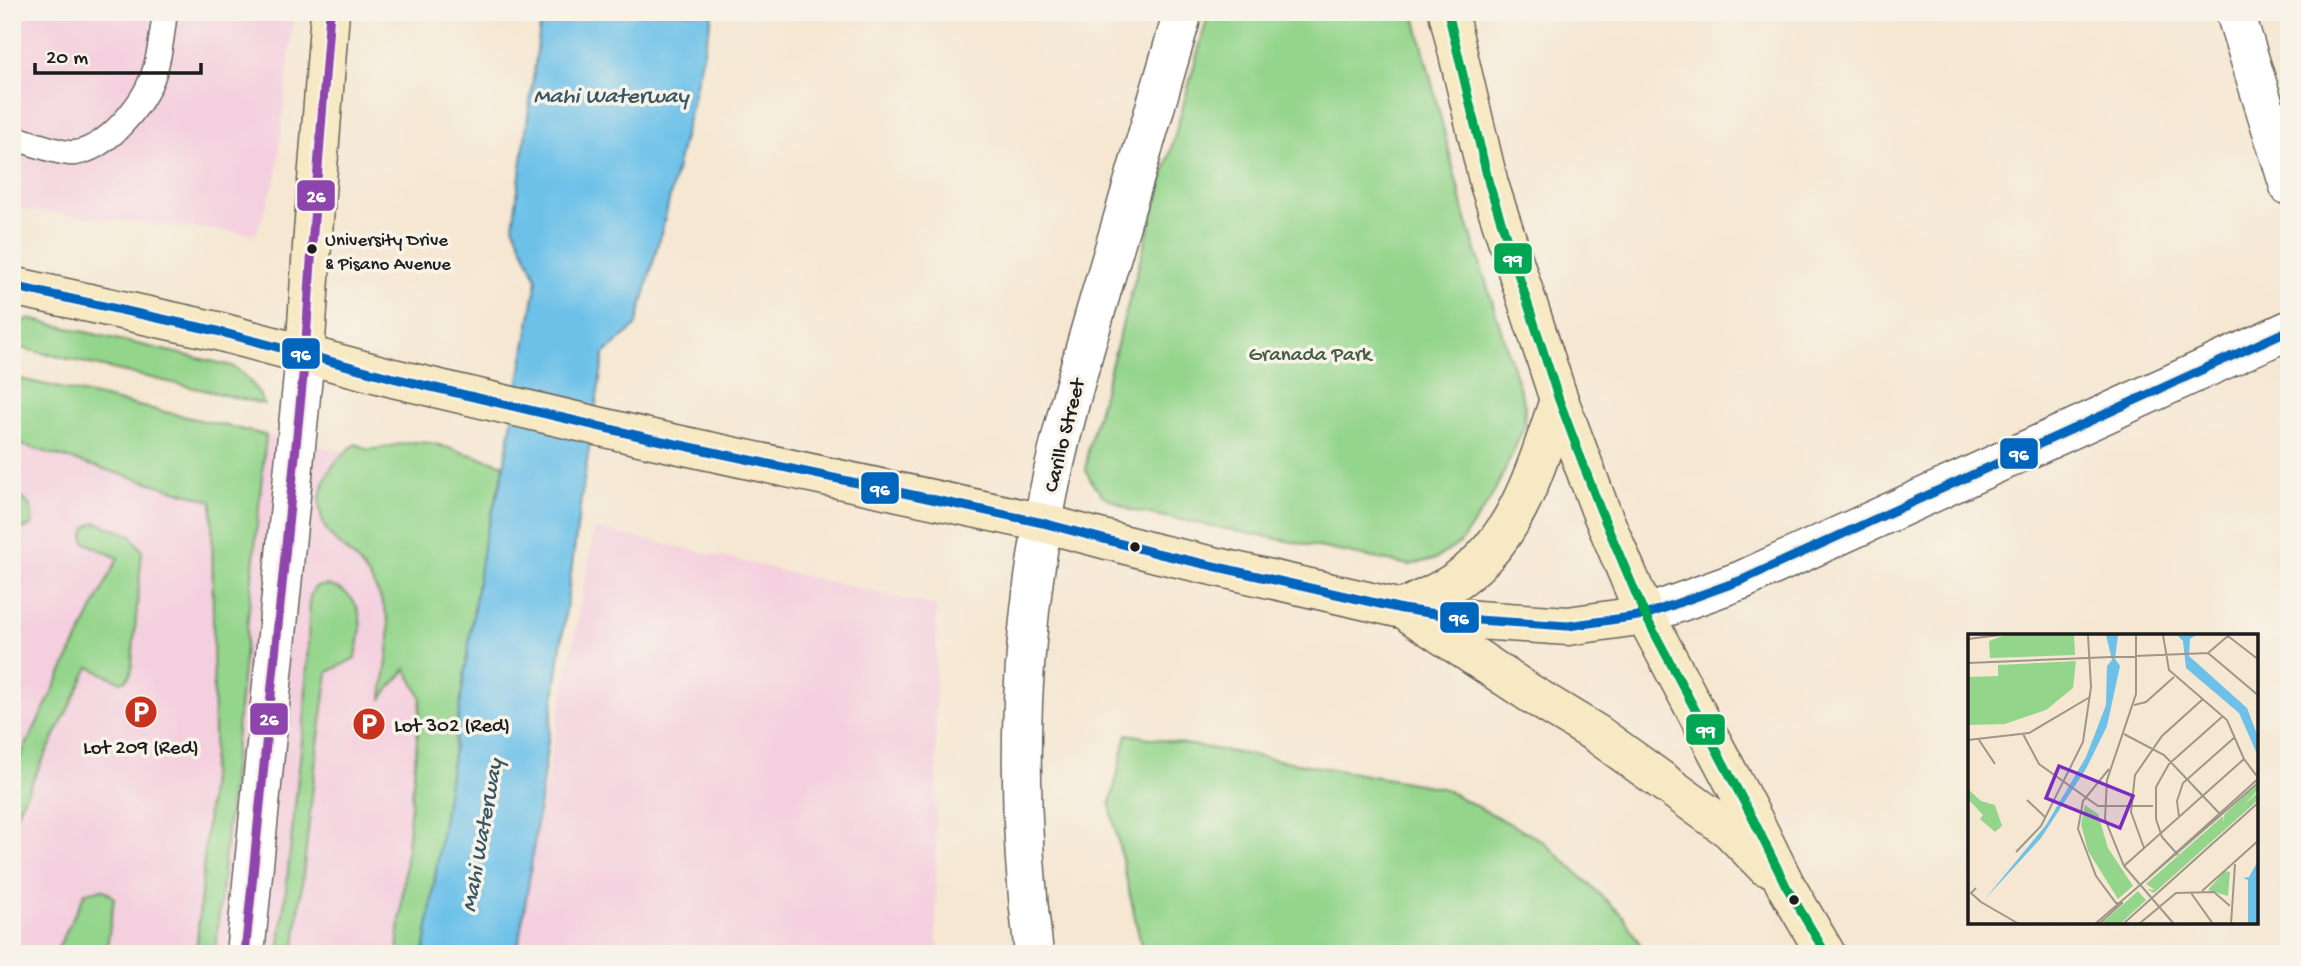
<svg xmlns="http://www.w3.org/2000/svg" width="2301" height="966" font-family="'Gochi Hand',sans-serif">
  <rect width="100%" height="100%" fill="#f7f3e8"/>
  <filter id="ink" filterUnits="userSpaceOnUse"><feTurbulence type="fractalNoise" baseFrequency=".0143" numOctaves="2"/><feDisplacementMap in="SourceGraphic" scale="14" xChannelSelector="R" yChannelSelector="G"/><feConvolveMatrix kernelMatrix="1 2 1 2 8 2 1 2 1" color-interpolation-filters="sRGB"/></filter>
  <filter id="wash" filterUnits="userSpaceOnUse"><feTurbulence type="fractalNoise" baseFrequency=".00686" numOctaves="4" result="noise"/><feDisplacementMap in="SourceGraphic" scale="28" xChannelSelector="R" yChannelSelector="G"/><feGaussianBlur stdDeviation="1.57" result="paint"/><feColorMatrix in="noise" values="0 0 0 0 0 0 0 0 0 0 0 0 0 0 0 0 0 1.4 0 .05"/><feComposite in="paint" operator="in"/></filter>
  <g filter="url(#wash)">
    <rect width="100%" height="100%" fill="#f5e7d2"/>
    <!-- built -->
    <g fill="#f4cfde">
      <path d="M12 12H294L276 178 256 234 12 209Z"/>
      <path d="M12 377 266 435 501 483 484 540 424 954H12Z"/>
      <path d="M595 528 936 606V936L940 954H513Z"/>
    </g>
    <!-- green -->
    <g fill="#94d58c" stroke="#587854" stroke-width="2">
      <path d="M1209 12H1414L1466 219 1525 406 1524 427 1505 470 1490 500 1460 543 1435 559 1409 565 1130 510 1102 495 1093 484 1086 471 1088 449Z"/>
      <path d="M29 319 232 366C248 376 256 387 264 404L12 346V325Z"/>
      <path d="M12 377 266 435 215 954H196L214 741 212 501 12 442Z"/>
      <path d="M412 442 432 443 505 465 484 540 424 954H397L421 697 406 669 382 698C384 672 394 638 386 613 380 593 368 572 354 558 345 549 334 542 327 531 309 499 327 463 356 444L369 450Z"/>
      <path d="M12 494C29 500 34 507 32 525L16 532 12 530Z"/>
      <path d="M95 522 131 535 142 551 131 674 126 680 121 682 89 667 12 822V774L118 558 86 543 83 538 86 528Z"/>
      <path d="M327 585C365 594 365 626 355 658L328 672 317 751 294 954H279L305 712 310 596 315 587Z"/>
      <path d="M1127 734 1442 788 1543 841 1623 916 1646 954H1143L1110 805Z"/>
      <path d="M102 889 108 892 114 898 106 954H55L85 893Z"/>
    </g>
    <!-- water -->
    <path fill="#6dc1e9" stroke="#446e82" stroke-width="2" d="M542 12H713L665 218 636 326 604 354 581 499 529 881 517 954H424L484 540 501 483 537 279 513 226Z"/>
  </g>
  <g filter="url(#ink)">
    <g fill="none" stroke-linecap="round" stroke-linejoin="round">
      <defs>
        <path id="lane" d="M12 137C25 141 64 155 75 153 90 151 102 142 113 133 155 93 158 67 165 12"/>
        <g id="street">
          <path d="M2235 12 2289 186"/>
          <path d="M1645 615 1742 580 2289 330"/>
          <path d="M245 954 305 356"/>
          <path d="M1034 954C1016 810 1017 664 1043 522 1058 438 1082 358 1106 276 1132 188 1157 100 1183 12"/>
        </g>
        <g id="secondary">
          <path d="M1448 12 1489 184 1559 400 1600 509 1645 615 1753 819 1786 886 1826 954"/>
          <path d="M12 286 217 331 393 378 648 438 1043 523 1156 553 1402 609 1477 620 1568 626 1645 615"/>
          <path d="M305 356 312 246 330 12"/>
          <path d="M1402 609C1421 599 1443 591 1460 578 1518 537 1537 464 1559 400"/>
          <path d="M1413 616 1531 694 1597 734 1730 830 1765 866"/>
        </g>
      </defs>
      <!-- lane casing -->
      <use href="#lane" stroke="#68635c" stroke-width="27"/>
      <!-- street casing -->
      <use href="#street" stroke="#68635c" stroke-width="41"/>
      <!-- secondary casing -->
      <use href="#secondary" stroke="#68635c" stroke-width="41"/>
      <!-- lane -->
      <use href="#lane" stroke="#fff" stroke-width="24"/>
      <!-- street -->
      <use href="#street" stroke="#fff" stroke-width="38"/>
      <!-- secondary -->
      <use href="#secondary" stroke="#f7e9c3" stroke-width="38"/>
      <defs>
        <path id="bus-1" d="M12 286 217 331 393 378 648 438 1043 523 1156 553 1402 609 1477 620 1568 626 1645 615 1742 580 2289 330"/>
        <path id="bus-2" d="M1448 12 1489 184 1559 400 1600 509 1645 615 1753 819 1786 886 1826 954"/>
        <path id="bus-3" d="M245 954 305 356 312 246 330 12"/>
      </defs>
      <!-- bus-1 casing -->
      <use href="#bus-1" stroke="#f7f3e8" stroke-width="14"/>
      <!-- bus-2 casing -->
      <use href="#bus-2" stroke="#f7f3e8" stroke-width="14"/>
      <!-- bus-3 casing -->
      <use href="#bus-3" stroke="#f7f3e8" stroke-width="14"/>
      <!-- bus-1 -->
      <use href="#bus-1" stroke="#0065bd" stroke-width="9"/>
      <!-- bus-2 -->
      <use href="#bus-2" stroke="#00a651" stroke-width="9"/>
      <!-- bus-3 -->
      <use href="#bus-3" stroke="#8e44ad" stroke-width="9"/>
    </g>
  </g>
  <!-- icons -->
  <defs>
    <symbol id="parking-disc" viewBox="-11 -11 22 22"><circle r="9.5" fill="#c8321e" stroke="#f7f3e8"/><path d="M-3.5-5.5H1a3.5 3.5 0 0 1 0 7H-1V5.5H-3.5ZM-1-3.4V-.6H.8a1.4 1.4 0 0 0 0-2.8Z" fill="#fff"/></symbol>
  </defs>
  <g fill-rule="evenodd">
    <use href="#parking-disc" x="122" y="693" width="38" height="38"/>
    <use href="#parking-disc" x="350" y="705" width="38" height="38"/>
  </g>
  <!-- markers -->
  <g fill="#1c1c1c" stroke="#f7f3e8" stroke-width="2.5">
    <circle cx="312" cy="249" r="6"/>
    <circle cx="1135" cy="547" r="6"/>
    <circle cx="1794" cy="900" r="6"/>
  </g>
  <g text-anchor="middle" stroke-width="7" stroke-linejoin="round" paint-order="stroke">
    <!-- bus labels -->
    <g font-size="19" fill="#1c1c1c" stroke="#f7f3e8" text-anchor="start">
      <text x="325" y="245">University Drive<tspan x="325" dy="24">&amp; Pisano Avenue</tspan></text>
    </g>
    <!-- park labels -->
    <g font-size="21" fill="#465d43" stroke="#f7f3e8">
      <text x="1310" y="360">Granada Park</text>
    </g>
    <!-- street labels -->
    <g font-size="21" fill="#1c1c1c" stroke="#f7f3e8">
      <text transform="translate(1063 435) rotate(-76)" y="7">Carillo Street</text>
    </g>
    <!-- poi labels -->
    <g font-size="21" fill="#1c1c1c" stroke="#f7f3e8" text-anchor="start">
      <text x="394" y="731">Lot 302 (Red)</text>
      <text x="141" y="753" text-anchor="middle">Lot 209 (Red)</text>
    </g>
    <!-- water labels -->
    <g font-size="23" font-style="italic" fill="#385664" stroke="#f7f3e8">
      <text x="611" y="102">Mahi Waterway</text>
      <text transform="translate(480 835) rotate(-80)" y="8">Mahi Waterway</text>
    </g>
  </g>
  <!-- overview -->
  <g transform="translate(1968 634)">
    <rect width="290" height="290" fill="#f5e7d2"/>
    <path d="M36 1H106L107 21 22 24 21 7ZM108 27 105 54 78 76 37 90 0 91V43L30 42V31ZM290 149V156L274 173 290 158V166L186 259 179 255 187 256 178 250 255 182V190L256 181ZM0 155 13 167 27 171 34 192 27 198 12 185 15 181 0 165ZM117 171 130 180 140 214 165 252 150 265 120 217 113 190ZM257 237 262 238 260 262 240 256ZM170 257 178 266 152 290H133Z" fill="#94d58c"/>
    <path d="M138 1H150L147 25 152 32 139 92 118 135 73 204 17 265 78 191 118 123 138 71 139 32 144 26ZM228 1 222 5 221 22 279 74 290 103V122L271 79 218 34 215 7 210 2ZM290 227V290H280V246L275 244 281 243Z" fill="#6dc1e9"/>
    <path fill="none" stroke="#9e9689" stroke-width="2" d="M168 1V60L139 146 137 185 156 232 206 290M195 1 201 36 259 86 276 125 291 145M260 2 291 26M0 5 32 1M240 19 291 62M0 29 240 19 261 1M166 71 178 68 206 43M55 100 71 130 130 172H185M156 100 196 121 252 180M0 106 61 99 122 63M11 106 27 130M141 135 115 167 110 195 128 242 148 269H155M59 166 77 183M211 183 209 167 215 149 267 103M176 214 163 178 167 141 194 102 235 65M48 218 73 192 115 108 123 53 120 1M210 221 194 203 188 185V153L201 130 255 82M156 232 276 125M181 243 291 144M8 254 3 259 13 268 51 290M234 257 291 206M223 259 245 290M127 290 291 148M131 290 154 269M155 290 291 168M171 290 208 259 246 258 262 272M263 290 267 230"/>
    <path fill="#7b2cbf" fill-opacity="0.15" stroke="#7b2cbf" stroke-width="3.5" d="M91 132 165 162 152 194 78 164Z"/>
    <rect width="290" height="290" fill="none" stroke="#1c1c1c" stroke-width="3.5"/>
  </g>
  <g stroke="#f7f3e8" stroke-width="2.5">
    <rect x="296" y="179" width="40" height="33" rx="7" fill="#8e44ad"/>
    <rect x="1493" y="242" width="40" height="33" rx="7" fill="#00a651"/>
    <rect x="281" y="337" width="40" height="33" rx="7" fill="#0065bd"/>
    <rect x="1999" y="437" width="40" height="33" rx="7" fill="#0065bd"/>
    <rect x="860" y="471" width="40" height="34" rx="7" fill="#0065bd"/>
    <rect x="1439" y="601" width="41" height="33" rx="7" fill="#0065bd"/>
    <rect x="249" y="702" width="40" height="34" rx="7" fill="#8e44ad"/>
    <rect x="1685" y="713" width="41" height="33" rx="7" fill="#00a651"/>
  </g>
  <g font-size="19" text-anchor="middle" font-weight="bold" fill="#fff">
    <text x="316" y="202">26</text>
    <text x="1513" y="265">99</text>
    <text x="301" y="360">96</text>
    <text x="2019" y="460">96</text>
    <text x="880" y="495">96</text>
    <text x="1459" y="624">96</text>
    <text x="269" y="725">26</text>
    <text x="1706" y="736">99</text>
  </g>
  <!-- margin -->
  <rect width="2301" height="966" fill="none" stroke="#f7f3e8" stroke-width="42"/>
  <!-- scale -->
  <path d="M35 63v10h166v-10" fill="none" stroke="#1c1c1c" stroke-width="3.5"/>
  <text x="46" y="63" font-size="21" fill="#1c1c1c" stroke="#f7f3e8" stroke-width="5" paint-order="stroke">20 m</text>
</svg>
